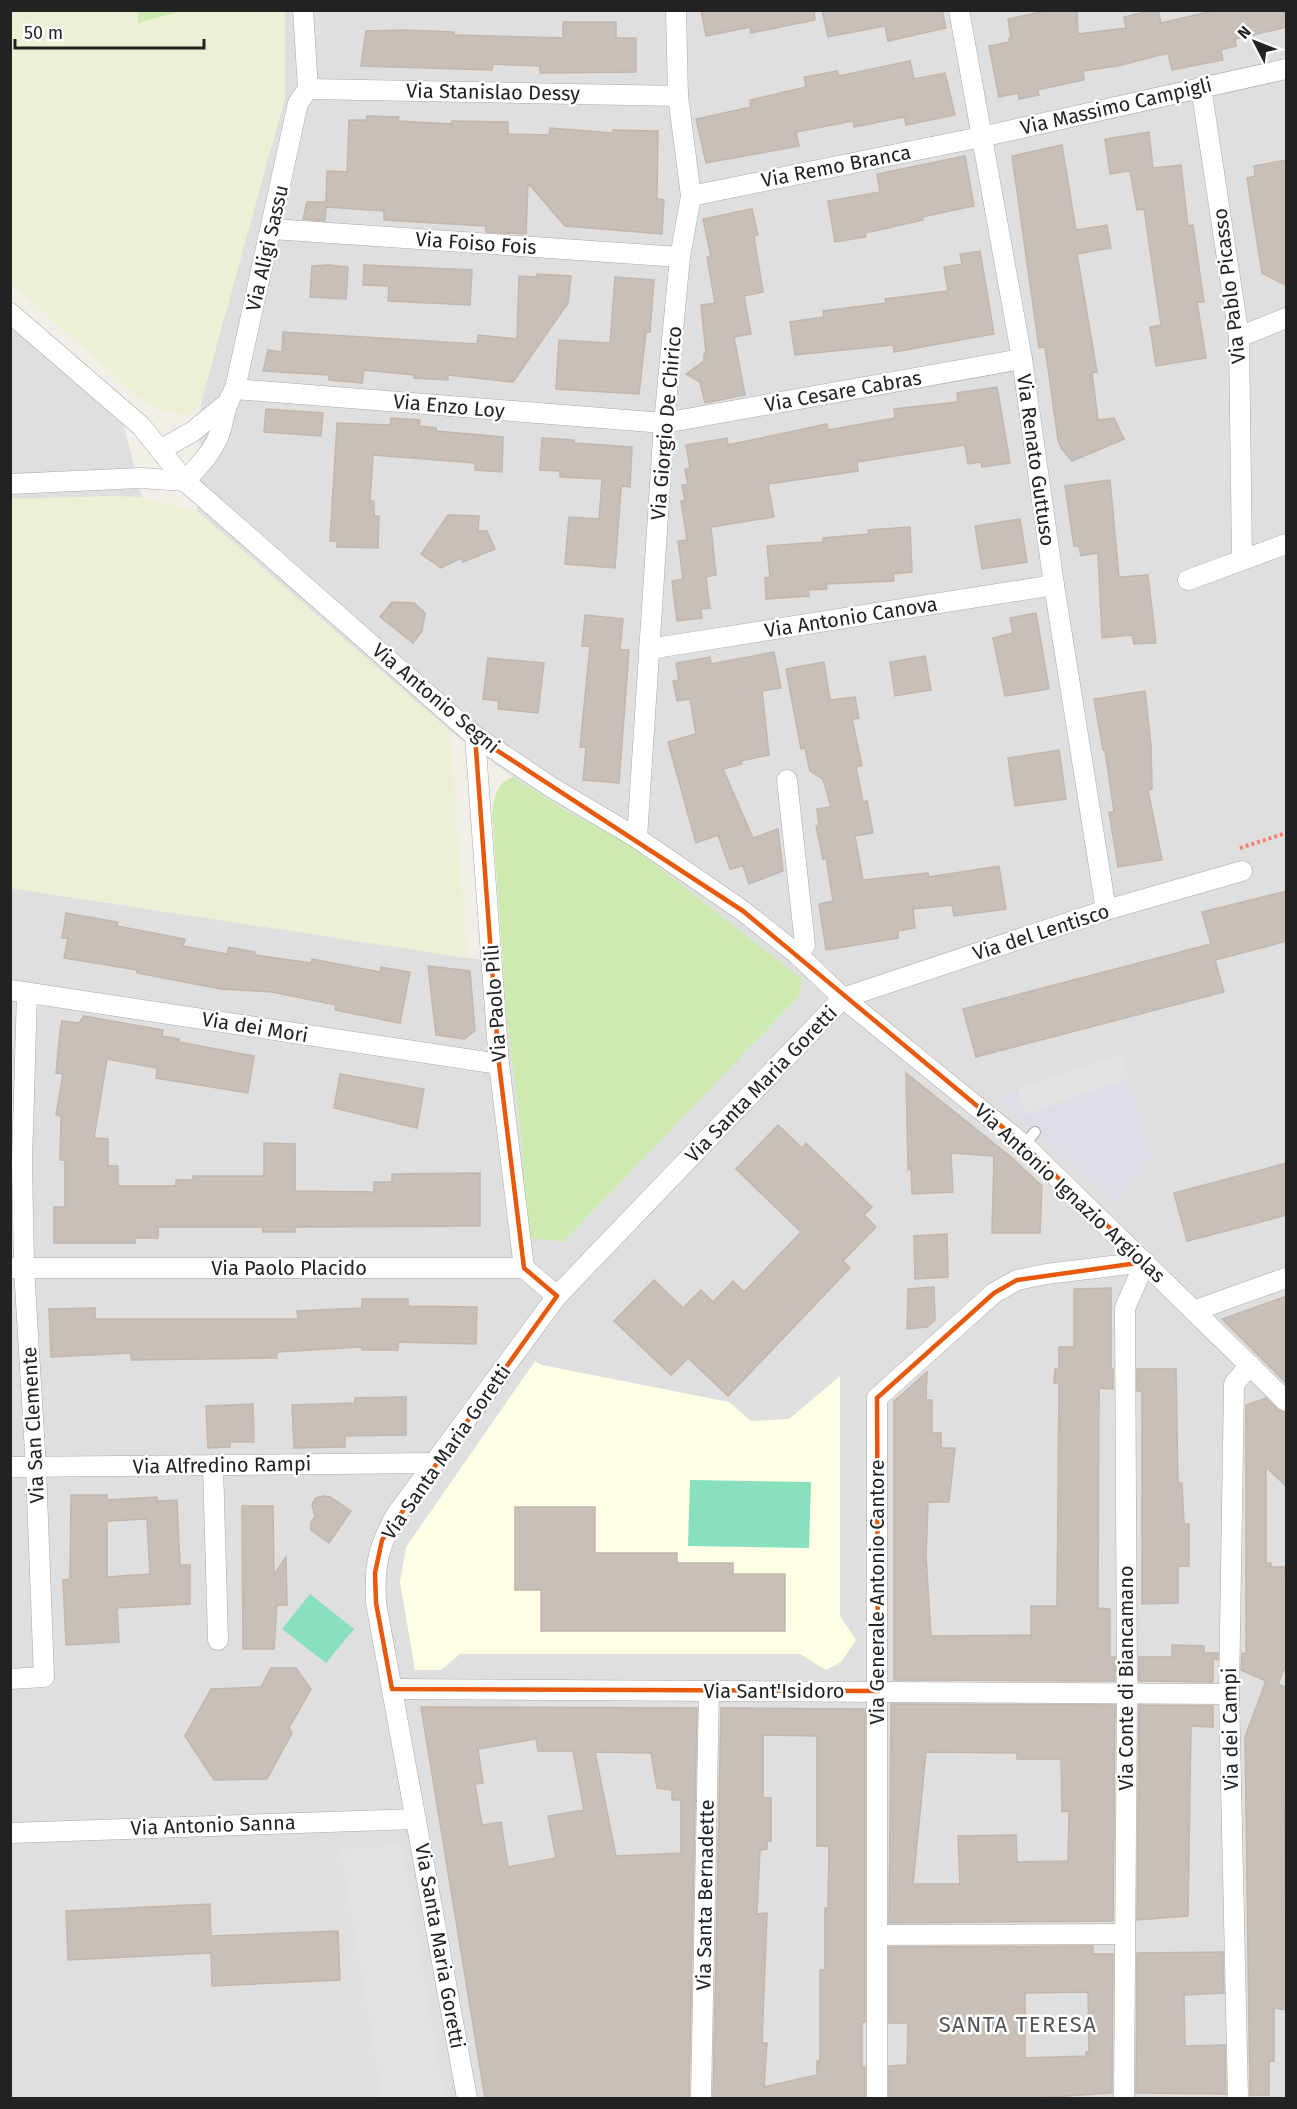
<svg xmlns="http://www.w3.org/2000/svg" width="1297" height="2109" font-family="'Fira Sans',sans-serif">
  <rect width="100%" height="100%" fill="#f2efe9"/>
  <!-- residential -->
  <g fill="#e0dfdf">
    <path d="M285 11H1286V2098H11L10 888 503 963 522 1143 563 1242 799 996 802 979 630 845 562 808 513 777 450 731 197 511 201 402 285 97Z"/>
    <path d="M10 312 117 399 142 497 11 501Z"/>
  </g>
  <!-- education -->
  <path fill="#ffffe5" d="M535 1361 542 1365 729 1402 751 1421 789 1419 840 1376V1616L856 1640 841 1662 826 1670 800 1654H460L441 1670H415L400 1582 406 1547Z"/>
  <!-- farmland -->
  <g fill="#eef0d5">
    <path d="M11 11H138L139 23 182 11H285V97L201 402 188 416 159 409 138 397 11 284Z"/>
    <path d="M112 496 142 497 197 511 450 731 467 958 11 888V499Z"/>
  </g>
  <!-- grass -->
  <g fill="#cdebb0">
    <path d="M138 11V10L182 11 138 23Z"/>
    <path d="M513 777 562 808 630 845 802 979 799 996 563 1242 530 1238 526 1231 522 1143 506 1009 492 813C495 796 496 783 513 777Z"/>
  </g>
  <!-- pitch -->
  <g fill="#88e0be">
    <path d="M690 1480 811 1482 809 1548 688 1546Z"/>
    <path d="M310 1594 354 1629 326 1663 282 1629Z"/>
  </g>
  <!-- parking -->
  <g fill="#e2e2e2">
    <path d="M1121 1054 1128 1079 1025 1115 1017 1089Z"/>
    <path d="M402 1845 444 2098H382L341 1850Z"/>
  </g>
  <!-- plaza -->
  <path fill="#dddde8" d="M1128 1079 1152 1156 1115 1203 1001 1101 1004 1093 1017 1089 1025 1115Z"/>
  <!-- building -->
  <g fill="#c7bfb8" stroke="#c4b6ab" stroke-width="1.5" fill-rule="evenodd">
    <path d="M701 10H814L815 20 751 33 750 27 706 36Z"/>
    <path d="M822 10H942L946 28 888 41 885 26 828 37Z"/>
    <path d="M1050 10H1077L1078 34 1126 28 1124 17 1153 10H1158L1161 23 1217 10H1287V27L1235 39 1236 46 1221 50 1223 60 1172 70 1168 53 1117 66 1083 71 1084 80 1037 90 1039 95 1019 99 1018 93 999 97 989 46 1009 42V38L1011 37 1008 19Z"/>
    <path d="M563 22H616V38H636V72L540 73V66L493 64 492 70 361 66 366 31 404 30 454 32V35L563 38Z"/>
    <path d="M910 61 914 79 945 73 955 115 906 125 904 117 854 127 853 121 796 132 799 146 706 163 696 119 751 107 750 100 806 87 804 77 837 71 839 76Z"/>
    <path d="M367 116 399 117 398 121 452 124V121L508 122V134L549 135 550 128 613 133V130L658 131 657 199 664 200 662 234 565 226 528 183 526 234 486 232V226L384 220V211L326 207 325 221 303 219 307 202H326L327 171 347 172 349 120H367Z"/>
    <path d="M1149 132 1153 168 1181 165 1188 226 1193 225 1204 302H1197L1206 358 1156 366 1150 327 1161 325 1144 209 1137 210 1130 171 1110 174 1105 139Z"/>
    <path d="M1062 145 1076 230 1107 225 1111 248 1077 254 1097 372 1092 373 1098 420 1114 418 1124 439 1072 461 1062 449 1058 440 1045 347 1039 348 1012 156Z"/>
    <path d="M965 156 974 206 922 217 923 220 865 233 866 237 835 242 828 201 880 192 877 174Z"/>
    <path d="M1287 160V286L1262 273 1247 178 1255 176 1254 166Z"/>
    <path d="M752 209 758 235 754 236 763 292 744 296 751 334 734 337 745 395 705 403 700 382 686 374 704 361V354L706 353 701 305 715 303 707 257H711L703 219Z"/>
    <path d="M980 251 994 334 894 352 893 345 795 355 790 322 824 317 823 311 886 303 885 299 948 291 944 267 962 264 960 254Z"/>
    <path d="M328 265 348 267 346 299 310 297 312 266Z"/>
    <path d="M364 265 472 270 470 305 388 301 389 286 363 285Z"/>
    <path d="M537 274 571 276 568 303 513 382 448 375V380L414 378V375L364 370 362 383 329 380V375L263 371 268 350 282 352 283 332 477 344 478 335 517 339 519 276 537 277Z"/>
    <path d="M615 277 654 280 650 332H646L639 394 556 389 559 340 610 343Z"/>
    <path d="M997 387 1010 463 982 467 981 462 968 464 965 445 857 462 858 471 768 484 774 517 711 527 716 575 706 577 710 608 701 609 702 618 677 621 672 581 683 579 678 541 687 540 681 501H685L682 485H688L685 469 690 468 686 445 727 438 728 445 827 424 828 430 895 418 894 409 958 402 957 393Z"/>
    <path d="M266 409 323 413 321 436 264 432Z"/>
    <path d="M391 418 420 420 419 426 436 428V431L503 437 502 472 475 470V463L373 455 370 501H374V516H379L378 548 337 547V541H330L337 423 390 425Z"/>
    <path d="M542 438 574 440V443L632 447 630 487 622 486 621 489 615 568 565 564 569 517 599 519 602 479 560 477V471L540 470Z"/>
    <path d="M1110 480 1119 577 1148 575 1156 643 1134 644 1132 635 1102 638 1098 553 1081 556 1079 546H1074L1065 486Z"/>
    <path d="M448 515 479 516 478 531H487L495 549 463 562 461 558 441 568 421 554Z"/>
    <path d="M1020 519 1027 562 982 569 975 526Z"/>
    <path d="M910 527 912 572 893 574 894 581 826 584 827 589 808 590 809 596 766 599 765 578H770L767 546 823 542V538L869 534 868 530Z"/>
    <path d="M392 602 414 603 425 613 422 631 413 643 380 617Z"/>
    <path d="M1036 613 1049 689 1005 696 993 638 1013 633 1010 618Z"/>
    <path d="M585 615 623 619 620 650H629L619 783 583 780 586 747H580L590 646H582Z"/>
    <path d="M774 652 781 688 762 691 769 755 741 761 742 764 723 769 753 838 778 829 783 871 749 884 743 866 730 869 718 835 696 843 668 742 696 734 690 699 677 701 673 681 679 680 676 663 710 657 711 664Z"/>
    <path d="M925 656 931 690 895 696 890 662Z"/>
    <path d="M488 658 544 663 538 713 498 709 499 701 483 699Z"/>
    <path d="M824 662 830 700 855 697 859 718 852 719 862 765 856 767 863 802 867 801 873 833 855 836 863 880 928 873 929 877 999 866 1006 909 954 916 952 905 913 909 915 928 898 931V938L826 950 819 904 833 901 826 858 823 859 816 826 819 825 817 809 831 807 823 779 810 771 805 748 801 749 786 669Z"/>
    <path d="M1145 691 1151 745 1152 789 1148 790 1162 860 1118 867 1109 812H1114L1105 750H1103L1094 699Z"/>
    <path d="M1059 750 1066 799 1015 806 1008 758Z"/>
    <path d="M1287 891V941L1215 960 1224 992 976 1057 963 1009 1211 944 1202 912Z"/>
    <path d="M66 913 118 922 117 926 185 939 183 946 227 954 229 947 255 952V955L311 963 312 959 380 972 381 967 410 972 400 1023 335 1010 336 1005 272 992 221 989 137 973V970L64 958 68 938H62Z"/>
    <path d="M428 966 470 971 475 1031 464 1039 436 1035Z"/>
    <path d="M84 1016 163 1030 162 1036 179 1039V1042L254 1056 248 1093 156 1078 157 1068 107 1059 94 1138 108 1139V1166H118V1186H176V1180H193V1176H264V1143L295 1144V1191L374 1192V1182H392V1174L480 1173V1226L295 1227V1232H263V1227H158V1238H135V1243H54V1207H65V1160H60L61 1116 56 1115 63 1074 56 1073 60 1031 62 1021 79 1023Z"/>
    <path d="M906 1073 1011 1157 1042 1186 1040 1233H992L994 1156 951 1153 953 1192 912 1194 911 1167 908 1170Z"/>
    <path d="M340 1074 424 1089 417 1128 334 1108Z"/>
    <path d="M778 1125 802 1148 806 1143 872 1207 864 1215 876 1227 843 1261 850 1268 728 1396 688 1358 671 1375 614 1321 654 1280 683 1308 701 1290 713 1302 733 1281 744 1292 801 1232 736 1169Z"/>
    <path d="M1287 1163V1215L1187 1241 1174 1193Z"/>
    <path d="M947 1234 948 1277 915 1279 914 1236Z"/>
    <path d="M934 1287 935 1320 927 1327 907 1329 908 1289Z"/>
    <path d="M1111 1288V1369H1113V1389L1099 1388 1098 1608 1110 1609V1657H1115V1681L894 1680V1401L927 1372 926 1400H932V1433H941V1448H955L949 1502H928L926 1556 931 1636 1031 1635V1606H1057L1059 1384 1054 1383 1055 1369H1059V1347H1074V1289Z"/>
    <path d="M1287 1296V1384L1222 1319Z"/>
    <path d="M362 1299H408V1306L477 1307 476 1344 398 1342V1350H362V1347L277 1352V1358L131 1360V1353L51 1357 49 1309 95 1308V1319H298L297 1311 362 1308Z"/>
    <path d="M1137 1369H1176L1178 1483H1182L1184 1524H1189V1566H1178V1603L1142 1604V1392L1137 1391Z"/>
    <path d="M406 1397V1435L345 1436V1447L294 1448 292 1405 355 1403V1398Z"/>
    <path d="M1266 1398 1278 1410 1287 1413V1487L1266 1467V1563H1271V1567H1285L1287 1608V1662L1278 1684 1287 1688V1790L1284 1795 1287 2010 1274 2008V2061H1269V2095H1250L1245 1737 1266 1681 1241 1670 1242 1653 1246 1654V1405Z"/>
    <path d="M253 1404 254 1442H230V1447L208 1448 206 1406Z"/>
    <path d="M71 1495H107V1500L157 1497V1501L177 1500 180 1565H190V1604L117 1608 119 1642 66 1645 63 1580 70 1579ZM147 1519 150 1574 107 1577V1521Z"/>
    <path d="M323 1496 330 1497 351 1511 329 1543 311 1530V1522L315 1517 312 1504 316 1498Z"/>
    <path d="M242 1506H273L274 1575 286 1557 287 1605H277L274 1649H243Z"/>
    <path d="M515 1507H595V1553H677V1563H733V1574H785V1631H541V1590H515Z"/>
    <path d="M1172 1645 1204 1646V1653H1218V1660L1213 1658V1682L1139 1681V1657H1172Z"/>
    <path d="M271 1668H296L311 1689 289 1728 292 1733 267 1779 214 1780 185 1736 211 1689 261 1687Z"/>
    <path d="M891 1704 1115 1705 1113 1921 889 1923ZM926 1752 1017 1753V1759H1061L1062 1812 1069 1811 1068 1861 1017 1862 1016 1835 958 1836 960 1884H913Z"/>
    <path d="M1139 1705 1213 1706V1727L1191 1726 1188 1916 1137 1920Z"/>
    <path d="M421 1707 697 1708 689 2098H485ZM536 1739 538 1751H573L584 1810 548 1816 556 1858 508 1867 501 1822 482 1825 475 1784 483 1783 478 1749ZM595 1752 651 1753 657 1788 672 1790V1800H681V1853L616 1856Z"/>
    <path d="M721 1708 865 1709V2022H862V2067H865V2098H713ZM763 1735 817 1736V1846H829L828 1908H825V1970H820V2061H817V2075L764 2087 767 2043H762L767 1913 757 1914 760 1850 767 1849V1841H771V1798H763Z"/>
    <path d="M210 1904 211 1936 338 1931 340 1980 212 1986 211 1953 68 1960 66 1911Z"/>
    <path d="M1093 1946V1954H1113L1112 2093 1035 2098H889V2066L907 2065 908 2023H889V1947ZM1088 1992 1089 2052H1086V2056L1025 2058V1993Z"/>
    <path d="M1223 1952 1224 1993 1184 1995 1185 2046 1225 2045 1226 2094 1136 2093 1137 1953Z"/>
  </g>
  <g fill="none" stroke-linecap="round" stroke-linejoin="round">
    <defs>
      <path id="service" d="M1024 1145 1035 1132"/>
      <g id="minor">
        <path d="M303 10 308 89"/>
        <path d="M959 10 1022 359 1054 585 1106 910"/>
        <path d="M1201 87 1239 337 1242 560"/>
        <path d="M308 89 678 96"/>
        <path d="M691 196 981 137 1286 69"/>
        <path d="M272 229 680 257"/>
        <path d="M10 313 141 426 185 481 475 736 551 787 637 838 743 911 797 954 843 998 1024 1145 1286 1401"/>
        <path d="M1239 337 1286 318"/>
        <path d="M235 389 664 423 1022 359"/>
        <path d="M160 450 192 432 224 406"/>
        <path d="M185 481C199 466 215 450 221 429 225 413 226 404 235 389L298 103 308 89"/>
        <path d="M10 484 140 478 185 481"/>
        <path d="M1188 580 1286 544"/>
        <path d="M649 649 1054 585"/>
        <path d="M475 736 499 1064 524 1268"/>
        <path d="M787 780 805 945 797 954"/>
        <path d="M637 838 664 423 680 257 691 196 678 96 676 10"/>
        <path d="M10 990 499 1064"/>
        <path d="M10 1268H524L557 1296"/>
        <path d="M1196 1310 1286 1278"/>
        <path d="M213 1465 218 1640"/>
        <path d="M10 1467 433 1463"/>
        <path d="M10 1679 44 1677 36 1468 24 1268 22 1162 27 993"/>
        <path d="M392 1689 1229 1694"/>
        <path d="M10 1833 416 1819"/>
        <path d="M877 1935 1125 1934"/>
        <path d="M467 2098 376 1603C374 1566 378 1547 396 1515L557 1296 843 998 1106 910 1242 871"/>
        <path d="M701 2098 709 1691"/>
        <path d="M877 2098V1398L994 1293 1017 1280 1046 1274 1145 1262"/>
        <path d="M1124 2098 1127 1693 1125 1308 1145 1262"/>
        <path d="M1238 2098 1229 1694 1234 1384 1250 1365"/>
      </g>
    </defs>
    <!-- service casing -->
    <use href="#service" stroke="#a9a9a9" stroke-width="12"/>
    <!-- minor casing -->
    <use href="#minor" stroke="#a9a9a9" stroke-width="21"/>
    <!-- path -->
    <path stroke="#fa8072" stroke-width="4" stroke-dasharray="3 3" stroke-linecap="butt" d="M1240 848 1286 833"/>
    <!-- service -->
    <use href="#service" stroke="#fff" stroke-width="10"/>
    <!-- minor -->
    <use href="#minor" stroke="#fff" stroke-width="20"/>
  </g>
  <!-- marked area -->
  <path fill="none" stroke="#e8590c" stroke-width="4.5" stroke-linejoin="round" d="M475 736 743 911 1024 1145 1145 1262 1017 1280 994 1293 877 1398 878 1691 392 1689 376 1603 375 1573 382 1540 557 1296 524 1268 499 1064Z"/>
  <g text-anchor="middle" stroke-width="5" stroke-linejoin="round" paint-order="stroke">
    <!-- street labels -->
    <g font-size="20" fill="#222" stroke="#fff">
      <text transform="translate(493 92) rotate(1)" y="7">Via Stanislao Dessy</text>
      <text transform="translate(1116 106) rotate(-13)" y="7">Via Massimo Campigli</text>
      <text transform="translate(836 166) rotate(-11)" y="7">Via Remo Branca</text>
      <text transform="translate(476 243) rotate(4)" y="7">Via Foiso Fois</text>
      <text transform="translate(267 248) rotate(-77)" y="7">Via Aligi Sassu</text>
      <text transform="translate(1229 286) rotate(-97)" y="7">Via Pablo Picasso</text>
      <text transform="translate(843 391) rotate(-10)" y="7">Via Cesare Cabras</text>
      <text transform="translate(449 406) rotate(5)" y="7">Via Enzo Loy</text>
      <text transform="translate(666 423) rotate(-85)" y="7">Via Giorgio De Chirico</text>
      <text transform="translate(1036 460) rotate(82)" y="7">Via Renato Guttuso</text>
      <text transform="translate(851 617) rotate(-9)" y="7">Via Antonio Canova</text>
      <text transform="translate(436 698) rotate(40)" y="7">Via Antonio Segni</text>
      <text transform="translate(1041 932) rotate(-18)" y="7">Via del Lentisco</text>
      <text transform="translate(495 1003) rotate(-94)" y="7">Via Paolo Pili</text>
      <text transform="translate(255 1027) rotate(9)" y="7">Via dei Mori</text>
      <text transform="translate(761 1084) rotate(-46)" y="7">Via Santa Maria Goretti</text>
      <text transform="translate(1070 1193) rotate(43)" y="7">Via Antonio Ignazio Argiolas</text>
      <text x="289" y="1275">Via Paolo Placido</text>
      <text transform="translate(33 1425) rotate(-93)" y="7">Via San Clemente</text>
      <text transform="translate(446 1452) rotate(-55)" y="7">Via Santa Maria Goretti</text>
      <text transform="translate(222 1465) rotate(-1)" y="7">Via Alfredino Rampi</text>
      <text transform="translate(877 1592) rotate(-90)" y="7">Via Generale Antonio Cantore</text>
      <text transform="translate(1126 1678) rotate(-90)" y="7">Via Conte di Biancamano</text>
      <text x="774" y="1698">Via Sant'Isidoro</text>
      <text transform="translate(1230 1729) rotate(-91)" y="7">Via dei Campi</text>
      <text transform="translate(213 1825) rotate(-2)" y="7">Via Antonio Sanna</text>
      <text transform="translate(705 1895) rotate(-89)" y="7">Via Santa Bernadette</text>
      <text transform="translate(440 1946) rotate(80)" y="7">Via Santa Maria Goretti</text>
    </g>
    <!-- quarter labels -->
    <g font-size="22" letter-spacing="1.5" fill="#555" stroke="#fff">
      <text x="1018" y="2032">SANTA TERESA</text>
    </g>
  </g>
  <!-- border -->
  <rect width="1297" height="2109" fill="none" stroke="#222222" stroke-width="24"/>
  <!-- north arrow -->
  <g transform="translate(1255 42) rotate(312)" stroke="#ffffff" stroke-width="4.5" paint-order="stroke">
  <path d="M0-4.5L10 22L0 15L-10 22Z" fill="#222222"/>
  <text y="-9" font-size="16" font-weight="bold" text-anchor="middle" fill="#222222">N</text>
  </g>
  <!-- scale -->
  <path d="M15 39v9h189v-9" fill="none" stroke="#222222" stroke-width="3"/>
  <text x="24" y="39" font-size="18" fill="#222222" stroke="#ffffff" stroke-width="4.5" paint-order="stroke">50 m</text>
</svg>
